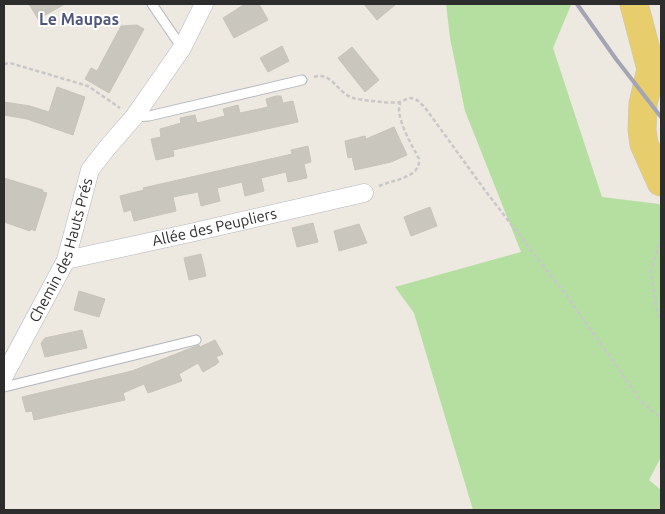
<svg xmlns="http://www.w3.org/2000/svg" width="665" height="514" font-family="Ubuntu,sans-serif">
  <rect width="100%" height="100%" fill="#ede8e0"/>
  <!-- green -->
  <path fill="#b5dfa1" d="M446 4H570L571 5 553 48 602 197 659 204 661 208V457L649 480 661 490V510H473L414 313 395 287 521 252 465 111 450 38Z"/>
  <!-- building -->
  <g fill="#c9c6be" stroke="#c9c4ba">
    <path d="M29 4H65L38 19Z"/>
    <path d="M245 4H259L268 20 234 38 223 18Z"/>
    <path d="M364 4H396L377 20Z"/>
    <path d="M137 25 144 29 109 93 85 79 91 68 97 71 121 26Z"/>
    <path d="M282 46 289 61 268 72 260 58Z"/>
    <path d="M352 47 379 80 365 92 338 58Z"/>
    <path d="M57 87 85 97 73 135 27 119 4 115V102L30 106 49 112Z"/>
    <path d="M276 96H281L283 103 293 101 298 122 173 150 174 156 156 160 151 139 161 137 160 129 181 123 180 118 195 115 197 123 225 116 223 109 238 105 240 113 268 107 266 99Z"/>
    <path d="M394 127 407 155 391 162 355 170 352 157 348 158 345 141 365 136 366 139Z"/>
    <path d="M308 146 311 162 304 164 307 178 288 182 286 172 261 178 264 191 245 196 242 182 217 188 220 201 201 206 198 192 173 197 176 211 134 221 131 210 124 212 120 196 144 190 143 188 292 154 291 150Z"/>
    <path d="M4 178 43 190V192L47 193 35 231 31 229 30 231 4 222Z"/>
    <path d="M430 207 437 226 411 236 404 217Z"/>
    <path d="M313 223 318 242 297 247 292 228Z"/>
    <path d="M359 224 367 243 339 251 334 231Z"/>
    <path d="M201 254 206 276 189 280 184 258Z"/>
    <path d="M79 291 105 299 99 317 74 310Z"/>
    <path d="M82 330 87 348 45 357 41 343 45 338Z"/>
    <path d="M215 340 223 354 216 357 219 362 217 363V364L203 372 198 363 179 374 182 381 148 393 144 384 123 393 125 400 34 420 32 411 26 412 22 397 132 371 199 345 200 347Z"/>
  </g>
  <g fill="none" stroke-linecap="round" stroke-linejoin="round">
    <defs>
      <g id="lane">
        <path d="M152 4 182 48"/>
        <path d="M134 117 149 116 302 80"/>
        <path d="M4 387 196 340"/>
      </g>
      <g id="street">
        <path id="s1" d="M66 260 190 233 364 193"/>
        <path id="s2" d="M4 376 66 260 90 170 107 148 134 117 182 48 204 4"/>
      </g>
      <path id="primary" d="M634 4 651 69 643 104 642 130 644 144 661 182"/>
    </defs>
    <!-- lane casing -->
    <use href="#lane" stroke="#b4b6bf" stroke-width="11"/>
    <!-- street casing -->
    <use href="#street" stroke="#b4b6bf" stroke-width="19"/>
    <!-- primary casing -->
    <use href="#primary" stroke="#c8c8c8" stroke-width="29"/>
    <!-- path -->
    <g stroke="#c8c8c8" stroke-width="2.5" stroke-dasharray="4 2.5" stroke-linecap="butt">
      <path d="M4 64 10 63 88 86 120 108"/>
      <path d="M314 77C332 71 337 93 353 98 359 100 394 104 400 102 405 101 408 96 414 99 419 100 422 105 426 109L487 193 569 299 642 402 661 418"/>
      <path d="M379 186C392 180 421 178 419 159 412 145 395 118 400 103"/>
      <path d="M661 238 651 272 656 307 661 320"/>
    </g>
    <!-- lane -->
    <use href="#lane" stroke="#fff" stroke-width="9"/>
    <!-- street -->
    <use href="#street" stroke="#fff" stroke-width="18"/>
    <!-- primary -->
    <use href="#primary" stroke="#e7cd6b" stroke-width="28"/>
    <!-- rail -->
    <path stroke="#a3a5b5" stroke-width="4" d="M577 4 616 59 661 117"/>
  </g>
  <g text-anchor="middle" stroke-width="4" stroke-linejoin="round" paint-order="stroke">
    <!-- street labels -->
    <g font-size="15" fill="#2d2d2d" stroke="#fff">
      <text dy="5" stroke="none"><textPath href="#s1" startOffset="152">Allée des Peupliers</textPath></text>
      <text dy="5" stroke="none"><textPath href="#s2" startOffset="139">Chemin des Hauts Prés</textPath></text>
    </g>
    <!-- neighbourhood labels -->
    <g font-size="16" font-weight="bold" fill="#50577b" stroke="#fff">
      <text x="79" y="25">Le Maupas</text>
    </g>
  </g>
  <!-- border -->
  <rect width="665" height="514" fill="none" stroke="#2d2d2d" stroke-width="10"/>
</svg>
